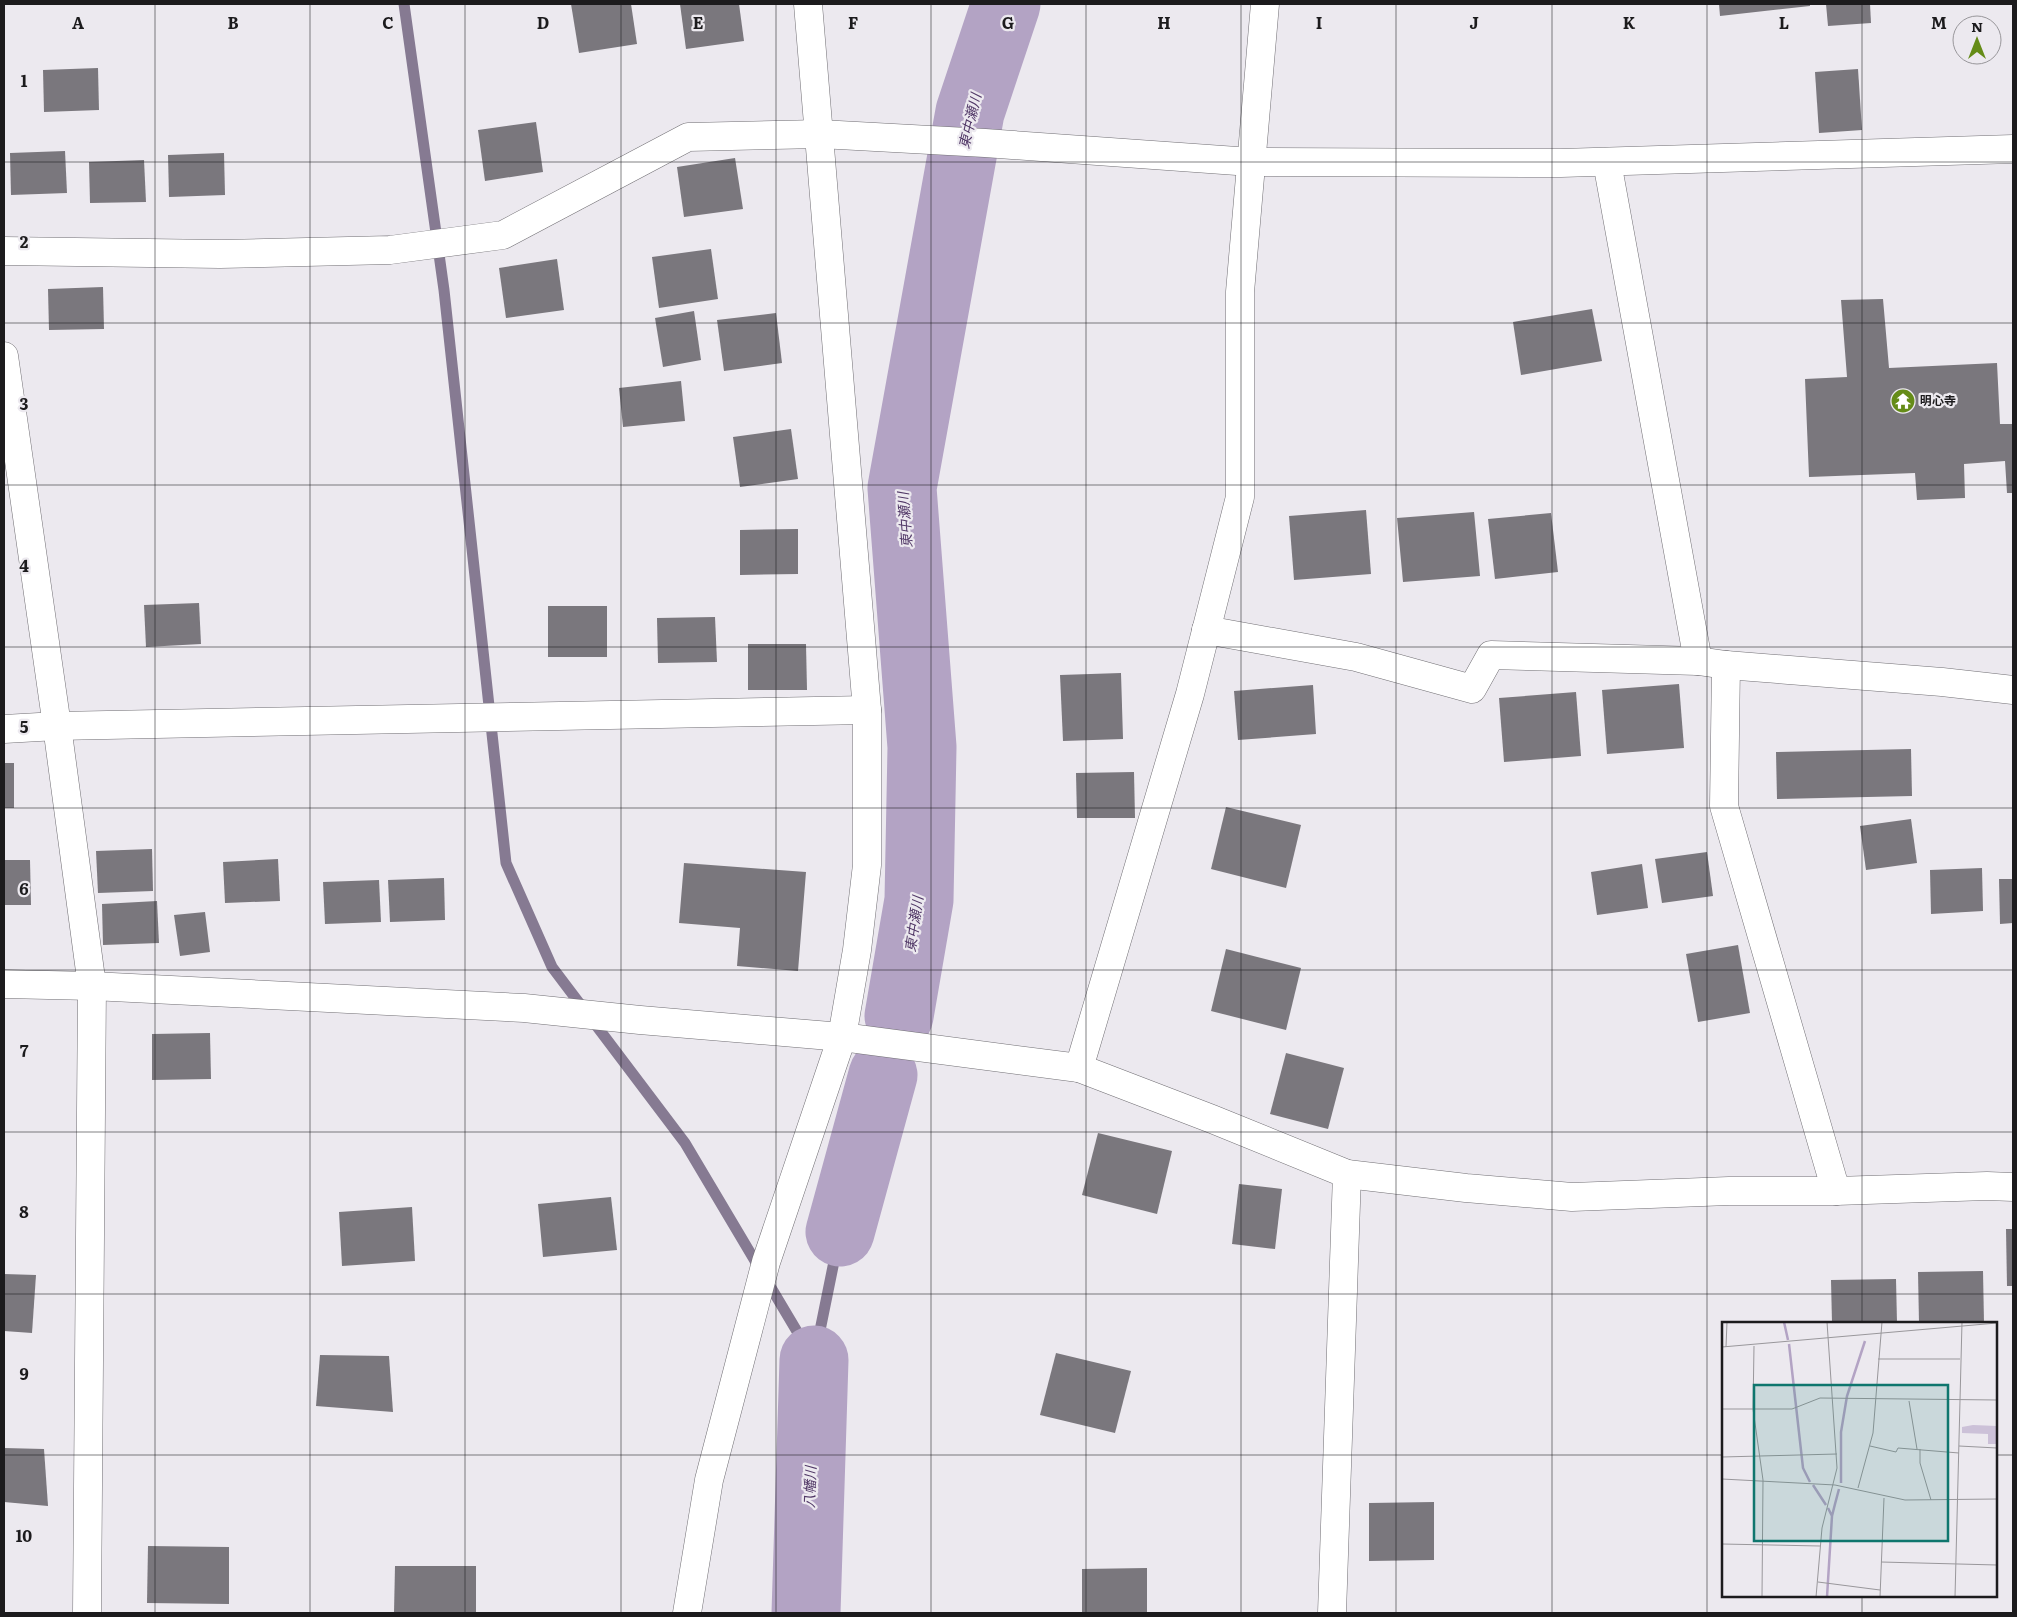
<svg xmlns="http://www.w3.org/2000/svg" width="2017" height="1617" font-family="Literata,'Noto Sans JP',serif">
  <rect width="100%" height="100%" fill="#ece9ef"/>
  <g fill="none" stroke-linecap="round" stroke-linejoin="round">
    <!-- stream -->
    <path stroke="#867a92" stroke-width="11" d="M404 4 444 290 506 863 552 967 685 1143 814 1360 840 1232"/>
    <!-- river -->
    <g stroke="#b3a3c4" stroke-width="69">
      <path d="M899 1016 919 900 922 747 902 488 970 112 1006 4"/>
      <path d="M840 1232 883 1075"/>
      <path d="M806 1613 814 1360"/>
    </g>
  </g>
  <!-- building -->
  <g fill="#7a777d">
    <path d="M571 4H631L637 44 579 53Z"/>
    <path d="M680 4H739L744 41 686 49Z"/>
    <path d="M1719 4H1810V6L1720 16Z"/>
    <path d="M1826 4H1870L1871 23 1828 26Z"/>
    <path d="M98 68 99 110 44 112 43 70Z"/>
    <path d="M1858 69 1862 130 1819 133 1815 72Z"/>
    <path d="M536 122 543 172 485 181 478 130Z"/>
    <path d="M65 151 67 193 11 195 10 153Z"/>
    <path d="M224 153 225 195 169 197 168 155Z"/>
    <path d="M735 158 743 209 684 217 677 167Z"/>
    <path d="M144 160 146 202 90 203 89 162Z"/>
    <path d="M711 249 718 299 659 308 652 257Z"/>
    <path d="M557 259 564 310 506 318 499 268Z"/>
    <path d="M103 287 104 329 49 330 48 289Z"/>
    <path d="M1883 299 1889 368 1997 363 2000 424H2013V493H2007L2005 461 1964 464 1965 498 1917 500 1915 473 1809 477 1805 379 1847 377 1841 300Z"/>
    <path d="M1592 309 1602 361 1521 375 1513 322Z"/>
    <path d="M694 311 701 360 663 367 655 318Z"/>
    <path d="M776 313 782 363 724 371 717 320Z"/>
    <path d="M681 381 685 421 623 427 619 388Z"/>
    <path d="M791 429 798 479 740 487 733 437Z"/>
    <path d="M1366 510 1371 574 1294 580 1289 516Z"/>
    <path d="M1474 512 1480 576 1403 582 1397 518Z"/>
    <path d="M1551 513 1558 572 1495 579 1488 519Z"/>
    <path d="M798 529V574L740 575V530Z"/>
    <path d="M199 603 201 644 146 647 144 605Z"/>
    <rect x="548" y="606" width="59" height="51"/>
    <path d="M715 617 717 662 658 663 657 618Z"/>
    <path d="M748 644H806L807 690H748Z"/>
    <path d="M1121 673 1123 739 1063 741 1060 675Z"/>
    <path d="M1679 684 1684 748 1607 754 1602 690Z"/>
    <path d="M1313 685 1316 734 1238 740 1234 691Z"/>
    <path d="M1576 692 1581 756 1504 762 1499 698Z"/>
    <path d="M1911 749 1912 796 1777 799 1776 752Z"/>
    <rect x="4" y="763" width="10" height="45"/>
    <path d="M1134 772 1135 818H1077L1076 773Z"/>
    <path d="M1226 807 1301 825 1286 888 1211 869Z"/>
    <path d="M1911 819 1917 863 1866 870 1860 826Z"/>
    <path d="M152 849 153 891 98 893 96 851Z"/>
    <path d="M1707 852 1713 896 1662 903 1655 859Z"/>
    <path d="M278 859 280 901 225 903 223 862Z"/>
    <path d="M4 860H30L31 905H4Z"/>
    <path d="M684 863 806 872 798 971 737 966 740 928 679 923Z"/>
    <path d="M1642 864 1648 908 1597 915 1591 872Z"/>
    <path d="M1982 868 1983 911 1931 914 1930 870Z"/>
    <path d="M444 878 445 920 390 922 388 880Z"/>
    <path d="M1999 879H2013V923L2000 924Z"/>
    <path d="M379 880 381 922 325 924 323 882Z"/>
    <path d="M157 901 159 943 103 945 102 904Z"/>
    <path d="M205 912 210 952 180 956 174 915Z"/>
    <path d="M1738 945 1750 1013 1698 1022 1686 954Z"/>
    <path d="M1226 949 1301 968 1286 1030 1211 1011Z"/>
    <path d="M210 1033 211 1079 152 1080V1034Z"/>
    <path d="M1286 1053 1344 1068 1328 1129 1270 1114Z"/>
    <path d="M1098 1133 1172 1151 1157 1214 1082 1195Z"/>
    <path d="M1239 1184 1282 1189 1275 1249 1232 1244Z"/>
    <path d="M611 1197 617 1250 543 1257 538 1204Z"/>
    <path d="M412 1207 415 1261 342 1266 339 1212Z"/>
    <path d="M2006 1229H2013V1286H2007Z"/>
    <path d="M1983 1271 1984 1323H1919L1918 1272Z"/>
    <path d="M4 1274 36 1275 32 1333 4 1331Z"/>
    <path d="M1896 1279 1897 1323H1832L1831 1280Z"/>
    <path d="M1056 1353 1131 1371 1115 1433 1040 1415Z"/>
    <path d="M320 1355 389 1356 393 1412 316 1406Z"/>
    <path d="M4 1448 44 1449 48 1506 4 1502Z"/>
    <path d="M1434 1502V1560L1369 1561V1503Z"/>
    <path d="M148 1546 229 1547V1604L147 1603Z"/>
    <path d="M395 1566H476V1613H394Z"/>
    <path d="M1147 1568V1613H1082V1569Z"/>
  </g>
  <g fill="none" stroke-linecap="round" stroke-linejoin="round">
    <defs>
      <g id="minor">
        <path d="M1607 162 1698 661"/>
        <path d="M4 251 220 254 390 250 503 235 688 137 820 134 985 143 1251 162 1561 163 2013 149"/>
        <path d="M4 356 57 726 92 986 87 1613"/>
        <path d="M1206 630 1356 657 1472 689 1491 655 1698 661 1726 665 1942 682 2013 690"/>
        <path d="M1726 665 1724 806 1836 1191"/>
        <path d="M4 729 57 726 867 710"/>
        <path d="M4 984 92 986 524 1008 640 1020 842 1037 1079 1068 1212 1119 1347 1174 1466 1188 1572 1197 1729 1191H1836L1987 1186 2013 1187"/>
        <path d="M1079 1068 1190 694 1240 497V292L1265 4"/>
        <path d="M687 1613 709 1480 766 1262 842 1037 857 950 867 865V710L808 4"/>
        <path d="M1332 1613 1347 1174"/>
      </g>
    </defs>
    <!-- minor casing -->
    <use href="#minor" stroke="#716f74" stroke-width="29"/>
    <!-- minor -->
    <use href="#minor" stroke="#fff" stroke-width="28"/>
  </g>
  <!-- grid -->
  <path fill="none" stroke="#1c1b1d" stroke-width="1" stroke-opacity="0.55" d="M155 4V1613M310 4V1613M465 4V1613M621 4V1613M776 4V1613M931 4V1613M1086 4V1613M1241 4V1613M1396 4V1613M1552 4V1613M1707 4V1613M1862 4V1323M4 162H2013M4 323H2013M4 485H2013M4 647H2013M4 808H2013M4 970H2013M4 1132H2013M4 1294H2013M4 1455H1723M1996 1455H2013M1862 1596V1613"/>
  <!-- icons -->
  <defs>
    <symbol id="temple-disc" viewBox="-11 -11 22 22"><circle r="9.5" fill="#658c18" stroke="#ece9ef"/><path d="M0-6L5-2H3V0L6.5 2.5H4V6H1.5V3h-3V6H-4V2.5H-6.5L-3 0V-2H-5Z" fill="#fff"/></symbol>
  </defs>
  <g fill-rule="evenodd">
    <use href="#temple-disc" x="1889" y="387" width="28" height="28"/>
  </g>
  <g text-anchor="middle" stroke-width="4.5" stroke-linejoin="round" paint-order="stroke">
    <!-- poi labels -->
    <g font-size="12" font-weight="bold" fill="#1c1b1d" stroke="#ece9ef" text-anchor="start">
      <text x="1920" y="405">明心寺</text>
    </g>
    <!-- water labels -->
    <g font-size="14" font-style="italic" fill="#503766" stroke="#ece9ef">
      <text transform="translate(970 121) rotate(-77)" y="5">東中瀬川</text>
      <text transform="translate(905 520) rotate(-94)" y="5">東中瀬川</text>
      <text transform="translate(914 924) rotate(-82)" y="5">東中瀬川</text>
      <text transform="translate(810 1487) rotate(-88)" y="5">八幡川</text>
    </g>
  </g>
  <!-- overview -->
  <g transform="translate(1722 1322)">
    <rect width="275" height="275" fill="#ece9ef"/>
    <path d="M251 103 275 104V122H266V112L240 111V105Z" fill="#ccc1d8"/>
    <path fill="none" stroke="#b3a3c4" stroke-width="2.5" d="M62 0 66 18M67 22 81 146 88 160M119 161V110L125 74 143 19M91 163 104 183M113 182 117 167M106 186 110 194 113 182M105 275 110 194"/>
    <path fill="none" stroke="#99979b" stroke-width="1" d="M32 24 31 87 41 158 40 275M0 25 275 1M4 25 5 0M156 37H238M187 79 195 127M0 87H70L98 76 275 78M148 124 174 130 176 126 237 131M237 124 275 126M198 127V141L209 178M0 135 115 132M0 157 113 163 183 178 275 177M136 166 151 111 160 0M0 222 98 224M159 240 275 243M96 260 158 268M94 275 100 206 115 146 105 0M158 275 162 176M233 275 240 0"/>
    <path fill="#0f766e" fill-opacity="0.15" stroke="#0f766e" stroke-width="2.5" d="M32 63H226V219H32Z"/>
    <rect width="275" height="275" fill="none" stroke="#1c1b1d" stroke-width="2.5"/>
  </g>
  <g font-size="16" text-anchor="middle" font-weight="bold" fill="#1c1b1d" stroke="#ece9ef" stroke-width="4.5" stroke-linejoin="round" paint-order="stroke">
    <text x="78" y="29">A</text>
    <text x="233" y="29">B</text>
    <text x="388" y="29">C</text>
    <text x="543" y="29">D</text>
    <text x="698" y="29">E</text>
    <text x="853" y="29">F</text>
    <text x="1008" y="29">G</text>
    <text x="1164" y="29">H</text>
    <text x="1319" y="29">I</text>
    <text x="1474" y="29">J</text>
    <text x="1629" y="29">K</text>
    <text x="1784" y="29">L</text>
    <text x="1939" y="29">M</text>
    <text x="24" y="87">1</text>
    <text x="24" y="248">2</text>
    <text x="24" y="410">3</text>
    <text x="24" y="572">4</text>
    <text x="24" y="733">5</text>
    <text x="24" y="895">6</text>
    <text x="24" y="1057">7</text>
    <text x="24" y="1218">8</text>
    <text x="24" y="1380">9</text>
    <text x="24" y="1542">10</text>
  </g>
  <!-- border -->
  <rect width="2017" height="1617" fill="none" stroke="#1c1b1d" stroke-width="10"/>
  <!-- north arrow -->
  <g transform="translate(1977 40)"><circle r="24" fill="#ece9ef" stroke="#99979b"/>
  <path d="M0-4L9 19L0 12L-9 19Z" fill="#658c18"/>
  <text y="-8" font-size="14" font-weight="bold" text-anchor="middle" fill="#1c1b1d">N</text>
  </g>
</svg>
